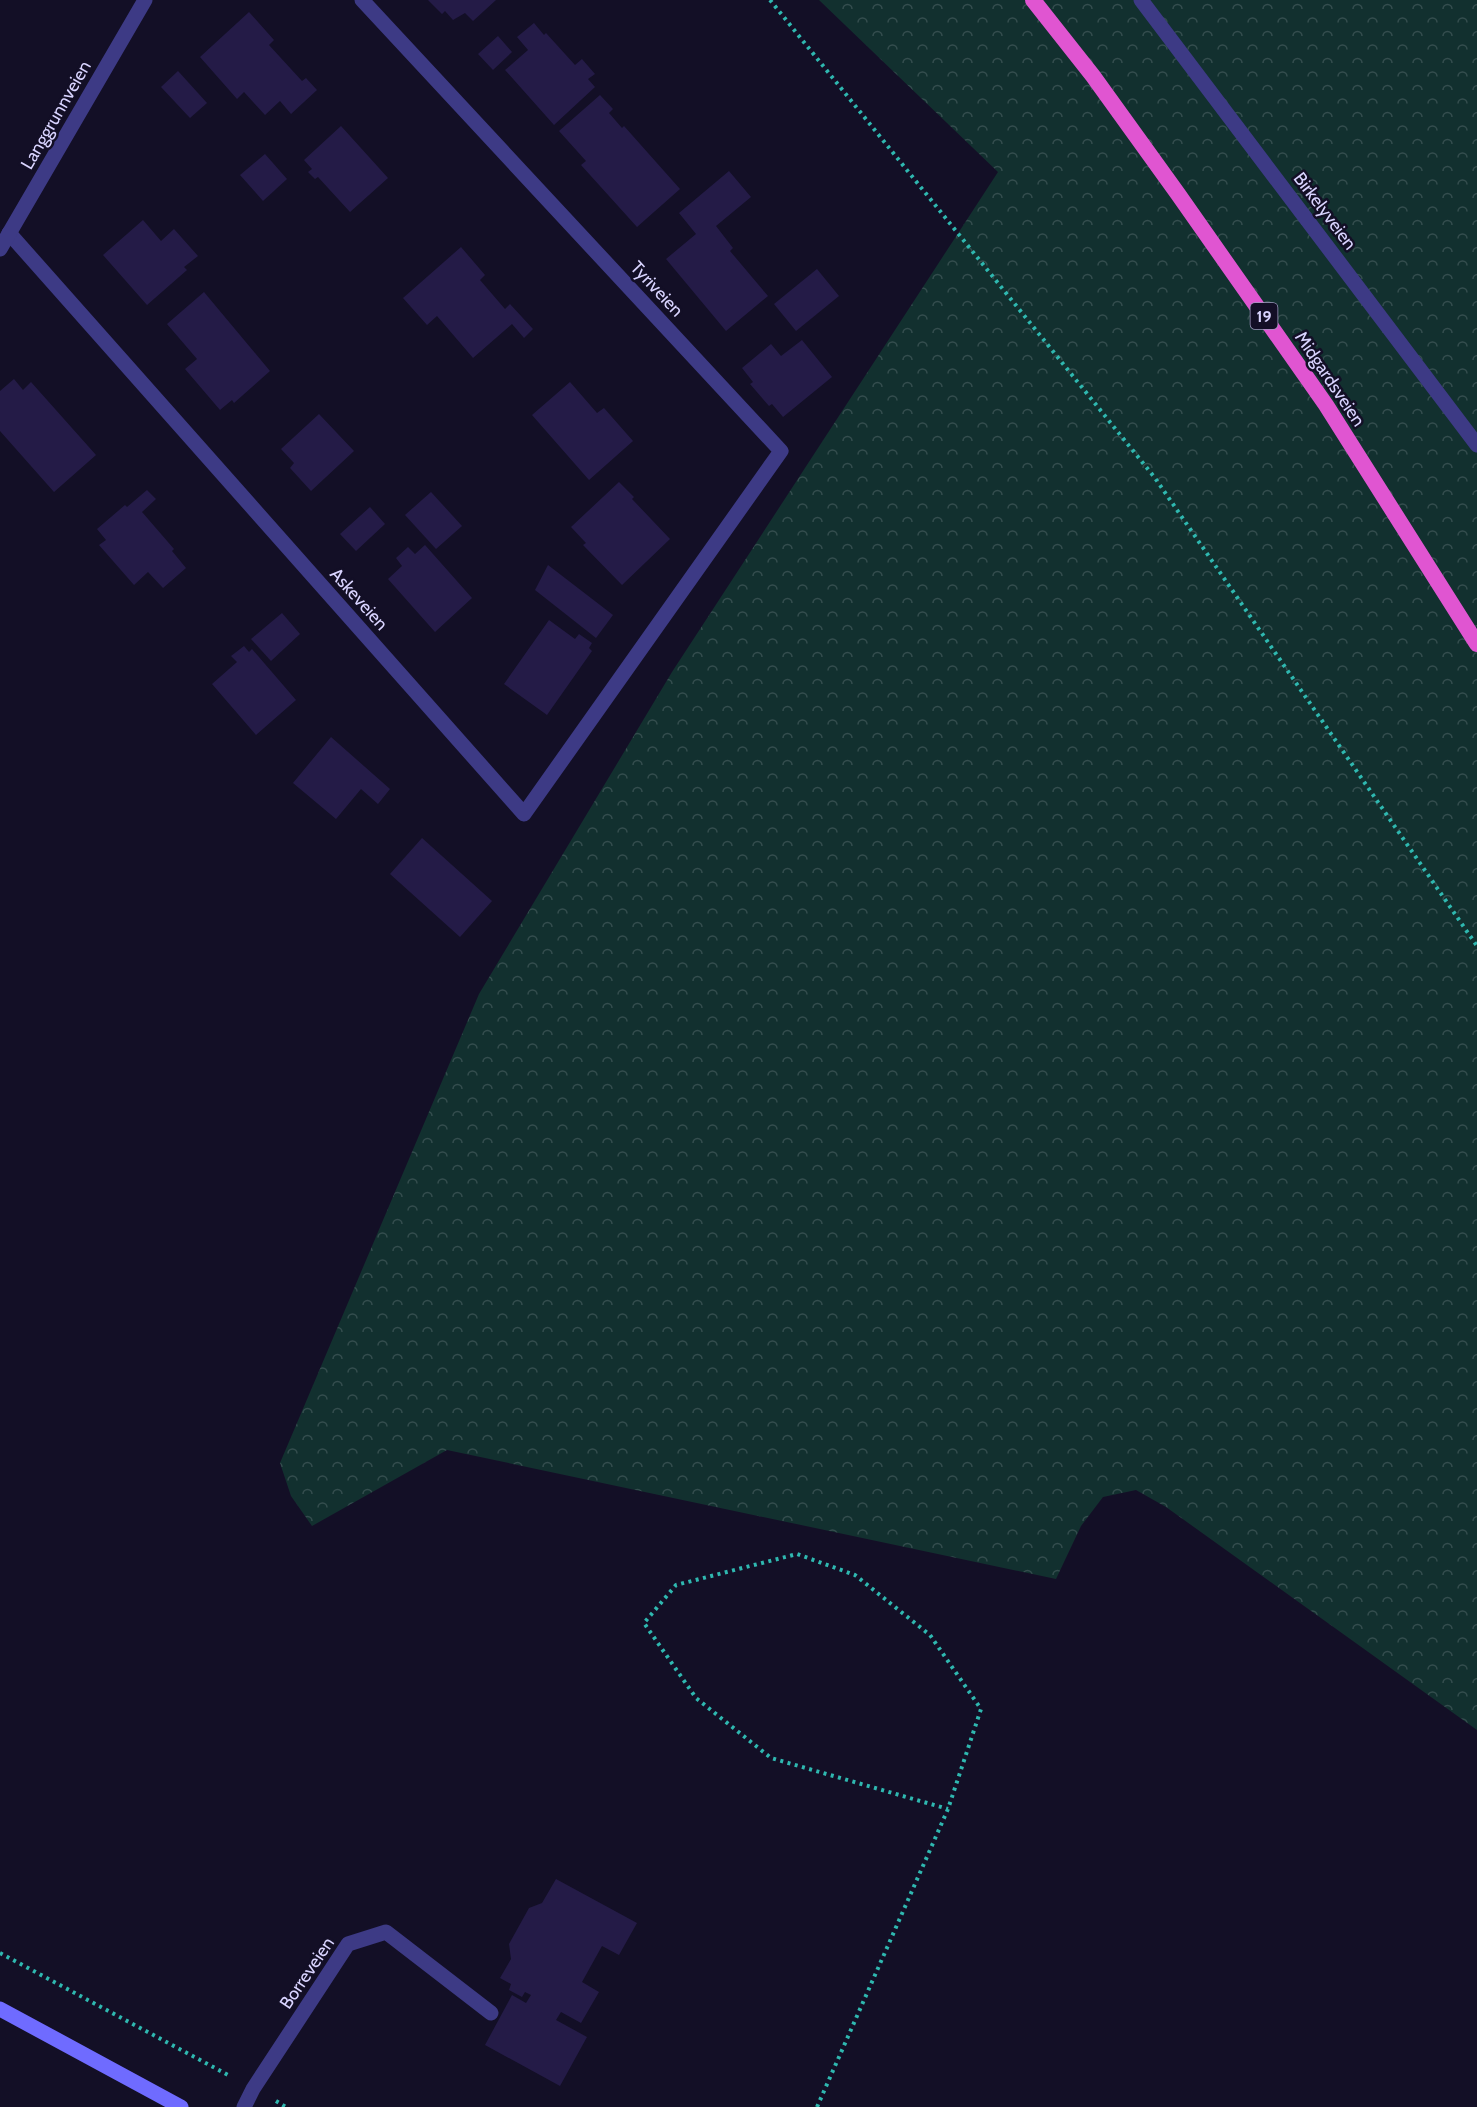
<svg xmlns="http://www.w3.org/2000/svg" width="1477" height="2107" font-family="Cabin,sans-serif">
  <defs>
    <pattern id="forest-crowns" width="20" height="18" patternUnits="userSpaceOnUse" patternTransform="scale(1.5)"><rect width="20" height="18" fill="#12302f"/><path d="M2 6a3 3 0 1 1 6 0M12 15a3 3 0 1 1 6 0" fill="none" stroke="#344d4e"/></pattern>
  </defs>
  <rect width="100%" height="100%" fill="#130f26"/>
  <!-- forest -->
  <path fill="url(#forest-crowns)" d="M819 0H1477V1730L1166 1507 1136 1490 1103 1497 1081 1526 1056 1579 447 1450 312 1526 291 1496 280 1463 479 994 672 672 998 172Z"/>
  <!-- building -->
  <g fill="#241b47">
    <path d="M428 0H496L473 21 465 13 453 20 445 11 442 14Z"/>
    <path d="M249 12 274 40 269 45 302 81 306 78 317 90 291 114 280 101 265 115 244 92 237 99 200 57Z"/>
    <path d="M534 23 544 35 546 33 575 65 582 59 595 74 588 79 595 87 554 125 505 70 528 50 517 37Z"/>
    <path d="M498 36 512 52 493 70 478 54Z"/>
    <path d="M178 71 207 103 190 118 161 87Z"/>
    <path d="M600 95 613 109 609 113 622 128 624 126 680 189 637 227 581 165 586 161 559 131Z"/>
    <path d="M341 126 388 178 350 212 318 177 315 179 308 172 312 169 304 160Z"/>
    <path d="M265 154 287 179 263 201 240 175Z"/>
    <path d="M729 171 751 197 716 226 733 248 730 251 768 296 726 331 666 259 696 234 679 213Z"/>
    <path d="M143 220 161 241 174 229 198 256 184 267 187 270 147 305 103 255Z"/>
    <path d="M461 247 485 275 480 280 505 309 510 304 533 329 524 338 512 324 473 358 437 316 427 325 403 298Z"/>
    <path d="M817 269 839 296 796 331 774 304Z"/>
    <path d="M204 292 270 371 234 403 232 400 220 410 185 369 197 359 167 324Z"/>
    <path d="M802 340 832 377 783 417 772 404 769 406 750 384 753 382 742 368 771 344 781 356Z"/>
    <path d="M14 379 23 390 31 382 96 455 54 492 0 431V391Z"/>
    <path d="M570 382 597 413 604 408 633 441 589 480 532 415Z"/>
    <path d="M319 414 354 451 311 491 290 468 294 463 281 449Z"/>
    <path d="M619 482 634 497 632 499 670 539 622 585 583 545 586 543 571 527Z"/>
    <path d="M147 490 156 499 142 512 174 549 172 551 186 568 163 588 148 572 134 585 99 545 106 540 97 529 125 505 127 507Z"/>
    <path d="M431 492 462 526 436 549 405 515Z"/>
    <path d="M370 507 385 524 356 551 340 534Z"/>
    <path d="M425 545 472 598 435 632 388 579 402 566 396 558 408 547 415 554Z"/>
    <path d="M548 565 613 615 596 638 535 590Z"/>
    <path d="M282 613 300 634 271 661 251 639Z"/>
    <path d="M549 620 575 639 579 634 592 643 589 648 592 651 547 715 504 684Z"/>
    <path d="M244 646 249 652 252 649 296 700 256 735 212 684 237 662 231 656Z"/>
    <path d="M331 737 390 789 378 804 361 789 336 819 293 783Z"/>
    <path d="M422 838 492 901 460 937 390 874Z"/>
    <path d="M556 1879 637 1923 619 1955 602 1946 582 1982 599 1992 581 2023 561 2012 556 2020 587 2037 560 2086 485 2045 512 1995 526 2003 531 1995 525 1992 522 1997 509 1990 511 1984 500 1978 511 1959 509 1944 529 1908 542 1903Z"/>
  </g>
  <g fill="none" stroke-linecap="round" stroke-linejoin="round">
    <!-- path -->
    <g stroke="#2fb8b0" stroke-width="4" stroke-dasharray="3 4.5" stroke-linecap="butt">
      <path d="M770 0 1155 478 1477 946"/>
      <path d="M0 1953 230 2076"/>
      <path d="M276 2101 286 2107"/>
      <path d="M817 2107 948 1809 981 1709 930 1635 855 1575 797 1554 676 1585 644 1623 696 1698 771 1758 948 1809"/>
    </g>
    <!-- service -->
    <path stroke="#3d3a85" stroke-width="15" d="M244 2107 253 2089 348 1944 386 1932 491 2013"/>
    <!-- minor -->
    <g stroke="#3d3a85" stroke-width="15">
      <path d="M1141 0 1477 445"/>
      <path d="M9 233 524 814 781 451 362 0"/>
      <path d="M0 249 145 0"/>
    </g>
    <!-- secondary -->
    <path stroke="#6f6bff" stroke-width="15" d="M0 2009 181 2107"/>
    <!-- trunk -->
    <path stroke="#e055d1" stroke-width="16" d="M1033 0 1093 76 1178 194 1326 405 1477 644"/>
  </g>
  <g text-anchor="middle" stroke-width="5" stroke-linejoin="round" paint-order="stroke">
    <!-- shield labels -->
    <rect fill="#130f26" stroke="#9e99be" stroke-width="1.5" x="1250.5" y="303" width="27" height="26" rx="4.5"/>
    <g font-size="16" font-weight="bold" fill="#d9d4ff">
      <text x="1264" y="322">19</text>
    </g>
    <!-- street labels -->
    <g font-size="18" fill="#d9d4ff" stroke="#130f26">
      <text transform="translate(56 115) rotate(-60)" y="6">Langgrunnveien</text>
      <text transform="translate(1325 211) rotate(53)" y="6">Birkelyveien</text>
      <text transform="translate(657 289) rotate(47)" y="6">Tyriveien</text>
      <text transform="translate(1330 379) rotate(56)" y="6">Midgardsveien</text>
      <text transform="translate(359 599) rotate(48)" y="6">Askeveien</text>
      <text transform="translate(307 1973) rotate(-56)" y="6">Borreveien</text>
    </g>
  </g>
</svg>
